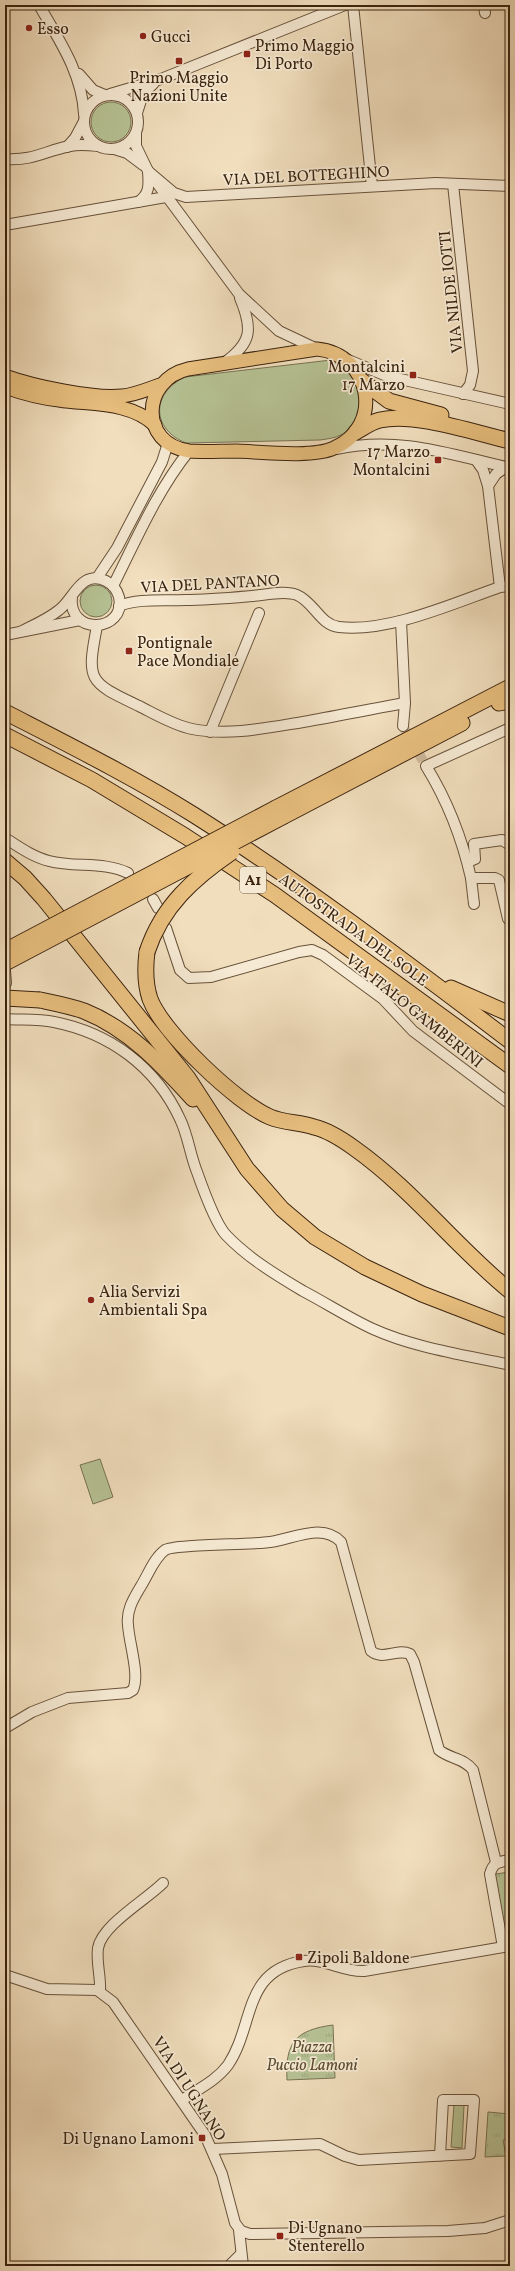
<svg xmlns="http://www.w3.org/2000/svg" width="515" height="2271" font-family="Vollkorn,serif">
  <defs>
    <pattern id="park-tufts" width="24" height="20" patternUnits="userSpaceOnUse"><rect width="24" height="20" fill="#b6c294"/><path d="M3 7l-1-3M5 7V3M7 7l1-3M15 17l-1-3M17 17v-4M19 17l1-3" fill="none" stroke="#9da67e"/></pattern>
  </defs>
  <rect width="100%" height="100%" fill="#f1debd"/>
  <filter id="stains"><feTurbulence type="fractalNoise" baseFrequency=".005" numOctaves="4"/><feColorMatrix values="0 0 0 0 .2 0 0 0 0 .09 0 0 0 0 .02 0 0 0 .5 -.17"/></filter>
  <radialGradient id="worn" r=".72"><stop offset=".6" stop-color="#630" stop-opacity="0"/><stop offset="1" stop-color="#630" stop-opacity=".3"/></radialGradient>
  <!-- grass -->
  <g fill="#b6c294" stroke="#787252">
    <circle cx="111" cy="122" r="20"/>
    <path d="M331 360C341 366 350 373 357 383 367 398 357 426 341 435 335 438 327 439 320 440L186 443C151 429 151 393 185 377Z"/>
    <circle cx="96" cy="601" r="16"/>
    <path d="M100 1459 113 1497 93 1504 80 1465Z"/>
    <path d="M454 2104 464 2105 462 2148 451 2147Z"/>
  </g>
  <!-- park -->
  <g fill="url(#park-tufts)" stroke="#787252">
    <path d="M510 1872V1940H504L495 1874Z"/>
    <path d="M333 2025 335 2078 287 2080C285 2043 295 2030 333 2025Z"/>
    <path d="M488 2112 510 2114V2139L503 2140 506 2156 485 2157Z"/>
  </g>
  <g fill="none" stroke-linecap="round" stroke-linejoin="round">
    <!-- minor-tunnel -->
    <g stroke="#cdb99a" stroke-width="10" stroke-dasharray="10 5" stroke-linecap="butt">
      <path d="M403 726 426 766"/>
      <path d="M6 1011V983"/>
    </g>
    <defs>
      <g id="minor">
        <path d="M39 5C59 40 82 73 84 114"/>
        <path d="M353 5 372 186"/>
        <path d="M484 5 485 13"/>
        <path d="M79 74 93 90 105 95"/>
        <path d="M110 94 161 79 345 5"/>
        <circle cx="111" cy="122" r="27"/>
        <path d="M137 113 143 94 154 83"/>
        <path d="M136 133V146L148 171 239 294 279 331 317 349"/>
        <path d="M67 147 75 138 83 123"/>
        <path d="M114 149 127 153 143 165"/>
        <path d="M5 159C33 161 45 151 70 146 79 144 88 145 98 146"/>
        <path d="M148 171 174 193 186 197 436 183 510 186"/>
        <path d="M453 184 473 371 470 385 463 394"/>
        <path d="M138 202C150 194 149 185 148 171"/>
        <path d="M5 225 166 197"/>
        <path d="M348 360 387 376 510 404"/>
        <path d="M224 363C252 343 253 329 240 298"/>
        <path d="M336 449C400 436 448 454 510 468"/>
        <path d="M476 460 483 470 488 486 500 587"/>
        <path d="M488 486 496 474 506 467"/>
        <path d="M97 578 117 548 162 462 168 443"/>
        <path d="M113 586C136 540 157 491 189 451"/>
        <path d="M119 606C138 598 164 601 185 600 207 600 229 598 252 596 265 595 285 590 297 595 314 602 320 625 339 627 388 633 454 603 500 587L510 586"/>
        <path d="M401 621 405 703 403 726"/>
        <path d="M97 626C86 682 89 682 139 706 155 714 173 725 192 729 229 736 266 728 303 722 337 716 371 709 405 703"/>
        <path d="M22 631C34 625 48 619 59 610 74 599 81 569 106 581 112 584 117 590 119 597 127 632 67 637 72 596"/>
        <path d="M5 635 80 620"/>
        <path d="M210 732 259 613"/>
        <path d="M5 838C19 847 33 857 49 861 76 868 103 861 128 873"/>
        <path d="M468 862 475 859 474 844 502 840 510 845"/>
        <path d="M471 878 474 904"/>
        <path d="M153 899 158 908"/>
        <path d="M508 919 499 880 495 878H471C462 838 447 800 426 766L510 728"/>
        <path d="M166 928 180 970 189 978 211 977 299 952 312 950 323 955 383 999 413 1031 510 1104"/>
        <path d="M5 971 6 983"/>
        <path d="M5 1019C21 1020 39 1019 54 1022 110 1033 156 1067 180 1119 188 1135 190 1155 197 1172 203 1189 215 1223 226 1235 248 1258 276 1275 303 1291 326 1303 349 1318 373 1329 415 1348 465 1355 510 1365"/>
        <path d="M5 1728 32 1712 68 1698 128 1693 133 1690C140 1675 129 1643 128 1625 126 1610 134 1598 141 1586 148 1575 154 1558 165 1550 175 1544 251 1545 270 1542 293 1539 323 1522 341 1542L371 1651C383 1661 397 1648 410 1654L414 1662 439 1750C450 1759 464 1758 473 1770L496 1862"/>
        <path d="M503 1947 490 1874C493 1862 499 1862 510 1860"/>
        <path d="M5 1975 47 1989 97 1990 113 2002 205 2135 222 2174 235 2223 241 2231 250 2234 448 2231 485 2228 510 2220"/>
        <path d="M100 1991C101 1977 96 1962 98 1948 102 1925 146 1900 163 1883"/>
        <path d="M182 2100C198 2089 216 2081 228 2065 255 2025 242 1970 304 1961 324 1958 343 1972 364 1971L510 1946"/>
        <path d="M213 2149 320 2144 345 2156 359 2160 470 2154 474 2100H443L440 2156"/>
        <path d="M239 2230 243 2266"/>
        <path d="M229 2266 241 2254"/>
      </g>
      <g id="major">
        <path d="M317 349C371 354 385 426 334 448 313 458 262 452 237 451 221 451 205 452 189 451 139 444 141 380 188 369Z"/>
        <path d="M5 376C33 386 93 399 122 396 135 395 148 389 160 385"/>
        <path d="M5 387C22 393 40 398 59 400 91 405 129 401 155 425"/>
      </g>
      <g id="highway">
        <path d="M362 381 389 401 441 415"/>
        <path d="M356 432C363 428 371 422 380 420 415 412 475 433 510 441"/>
        <path d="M499 703 510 701"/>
        <path d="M5 712C69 745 133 777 194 815 303 884 407 963 510 1041"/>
        <path d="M5 735 92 780 185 836 275 895 510 1066"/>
        <path d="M276 808 510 687"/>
        <path d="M284 816 462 723"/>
        <path d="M5 861 25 878 44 899 188 1078 247 1169 282 1209 315 1237 365 1267 422 1294 510 1328"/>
        <path d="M147 952C145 968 145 984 150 999 163 1033 237 1103 270 1117 284 1123 300 1122 314 1127 327 1130 343 1140 354 1148 412 1189 456 1247 510 1291"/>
        <path d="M451 988 510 1014"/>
        <path d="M40 1000C54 1003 70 1006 84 1011 129 1029 161 1064 193 1099"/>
      </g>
    </defs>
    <!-- minor casing -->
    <use href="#minor" stroke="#68523a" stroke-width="12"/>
    <!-- major casing -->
    <use href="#major" stroke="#3b230f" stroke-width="15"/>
    <!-- highway casing -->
    <use href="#highway" stroke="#3b230f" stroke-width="17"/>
    <!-- minor -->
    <use href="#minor" stroke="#f6ead4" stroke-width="10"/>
    <!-- major -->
    <use href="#major" stroke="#e8bf7e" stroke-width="13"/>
    <!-- highway -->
    <use href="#highway" stroke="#e8bf7e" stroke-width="15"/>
    <defs>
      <g id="highway-bridge">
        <path d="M5 951 276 808"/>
        <path d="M147 952C162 906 194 878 232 852"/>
        <path d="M5 963 284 816"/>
        <path d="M5 998 40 1000"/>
      </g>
    </defs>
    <!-- highway-bridge casing -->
    <use href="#highway-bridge" stroke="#3b230f" stroke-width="17" stroke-linecap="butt"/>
    <!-- highway-bridge -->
    <use href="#highway-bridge" stroke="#e8bf7e" stroke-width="15"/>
  </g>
  <!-- markers -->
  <g fill="#8f2418" stroke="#f6ead4" stroke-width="1.5">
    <circle cx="29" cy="28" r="4"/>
    <circle cx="143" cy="36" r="4"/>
    <rect x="243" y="50" width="8" height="8" rx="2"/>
    <rect x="175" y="57" width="8" height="8" rx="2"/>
    <rect x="409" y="371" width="8" height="8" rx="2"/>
    <rect x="434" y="456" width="8" height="8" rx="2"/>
    <rect x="125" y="647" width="8" height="8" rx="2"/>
    <circle cx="91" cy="1300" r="4"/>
    <rect x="295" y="1953" width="8" height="8" rx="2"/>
    <rect x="198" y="2134" width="8" height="8" rx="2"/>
    <rect x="276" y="2232" width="8" height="8" rx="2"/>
  </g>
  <g text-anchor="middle" stroke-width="3.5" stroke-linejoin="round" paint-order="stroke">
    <!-- shield labels -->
    <rect fill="#f6ead4" stroke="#735f4a" stroke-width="1" x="240" y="867" width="26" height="26" rx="3"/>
    <g font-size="15" font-weight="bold" fill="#3b230f">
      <text x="253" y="885">A1</text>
    </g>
    <!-- poi labels -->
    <g font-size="16" fill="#3b230f" stroke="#f6ead4" text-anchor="start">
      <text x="37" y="34">Esso</text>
      <text x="151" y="42">Gucci</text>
      <text x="255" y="51">Primo Maggio<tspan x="255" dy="18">Di Porto</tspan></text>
      <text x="179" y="83" text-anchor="middle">Primo Maggio<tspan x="179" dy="18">Nazioni Unite</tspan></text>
      <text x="405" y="372" text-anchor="end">Montalcini<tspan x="405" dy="18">17 Marzo</tspan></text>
      <text x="430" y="457" text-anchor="end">17 Marzo<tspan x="430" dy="18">Montalcini</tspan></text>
      <text x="137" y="648">Pontignale<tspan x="137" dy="18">Pace Mondiale</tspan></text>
      <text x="99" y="1297">Alia Servizi<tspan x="99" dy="18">Ambientali Spa</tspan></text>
      <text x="307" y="1963">Zipoli Baldone</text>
      <text x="194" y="2144" text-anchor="end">Di Ugnano Lamoni</text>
      <text x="288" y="2233">Di Ugnano<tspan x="288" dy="18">Stenterello</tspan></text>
    </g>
    <!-- street labels -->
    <g font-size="16" fill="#3b230f" stroke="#f6ead4">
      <text transform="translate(306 175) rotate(-3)" y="6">VIA DEL BOTTEGHINO</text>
      <text transform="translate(450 292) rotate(-96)" y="6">VIA NILDE IOTTI</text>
      <text transform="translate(210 583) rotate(-3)" y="6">VIA DEL PANTANO</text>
      <text transform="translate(354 929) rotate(36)" y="6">AUTOSTRADA DEL SOLE</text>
      <text transform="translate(415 1010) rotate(39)" y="6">VIA ITALO GAMBERINI</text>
      <text transform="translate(190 2088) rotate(57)" y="6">VIA DI UGNANO</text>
    </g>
    <!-- park labels -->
    <g font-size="16" font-style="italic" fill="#5a4b30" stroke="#f6ead4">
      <text x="312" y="2052">Piazza<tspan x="312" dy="18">Puccio Lamoni</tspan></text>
    </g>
  </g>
  <!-- margin -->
  <rect width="515" height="2271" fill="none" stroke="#f1debd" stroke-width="20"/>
  <rect x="6" y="6" width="503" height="2259" fill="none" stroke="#3b230f" stroke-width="2"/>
  <rect x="10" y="10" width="495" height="2251" fill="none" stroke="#3b230f"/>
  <rect width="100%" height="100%" filter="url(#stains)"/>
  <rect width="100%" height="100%" fill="url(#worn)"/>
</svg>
